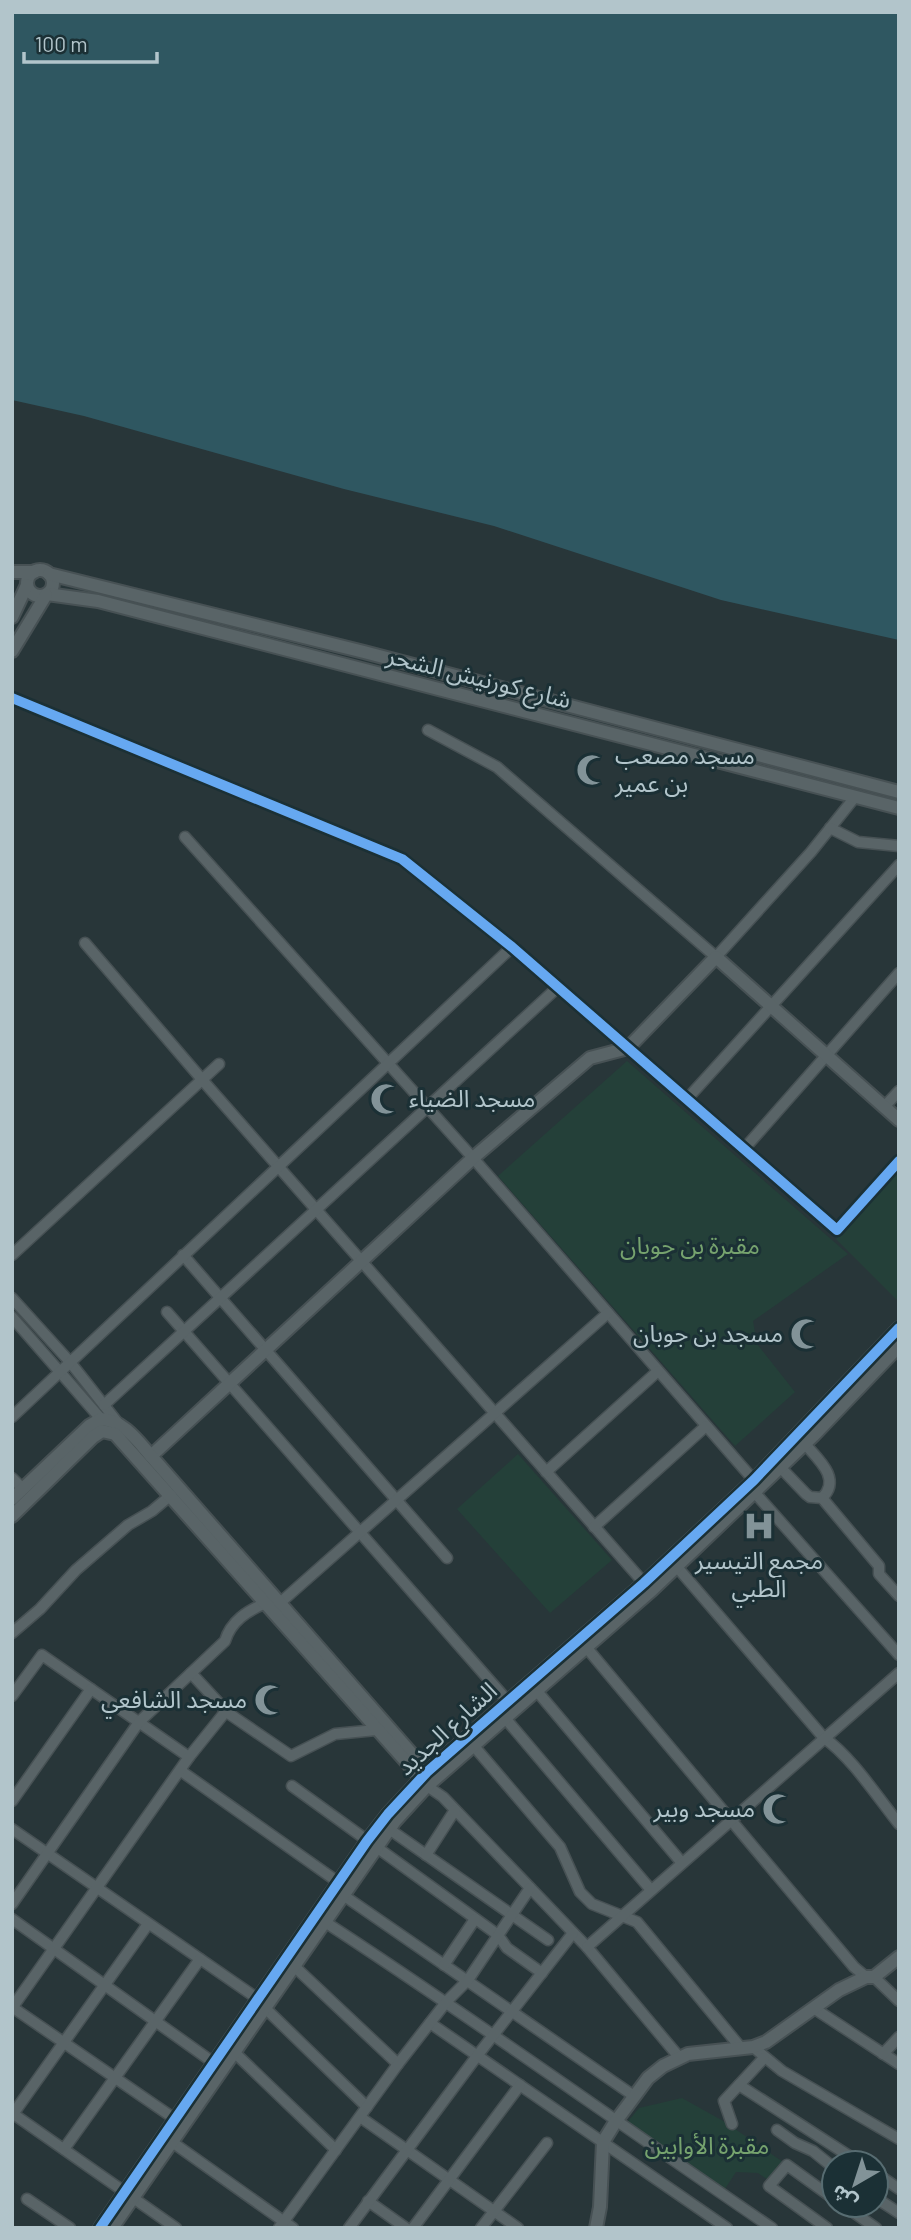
<svg xmlns="http://www.w3.org/2000/svg" width="911" height="2240" font-family="Barlow,'Noto Sans Arabic',sans-serif">
  <rect width="100%" height="100%" fill="#283639"/>
  <!-- green -->
  <g fill="#244039">
    <path d="M627 1061 848 1254 753 1321 757 1344 795 1392 735 1446 498 1176Z"/>
    <path d="M899 1169V1302L836 1239Z"/>
    <path d="M518 1454 612 1560 550 1613 457 1509Z"/>
    <path d="M682 2098 725 2122 783 2162 768 2180 758 2173 736 2172 723 2192 625 2125 639 2108Z"/>
  </g>
  <!-- water -->
  <path fill="#2f5761" d="M12 12H899V640L721 600 494 526 344 489 84 416 12 400Z"/>
  <g fill="none" stroke-linecap="round" stroke-linejoin="round">
    <defs>
      <g id="minor">
        <path d="M12 698 402 859 512 947 837 1230 899 1161"/>
        <path d="M428 730 497 767 716 957 811 852 855 797"/>
        <path d="M830 828 858 842 899 846"/>
        <path d="M185 837 473 1158 758 1485"/>
        <path d="M85 943 205 1083 644 1583"/>
        <path d="M687 1099 899 865"/>
        <path d="M884 1107 899 1091"/>
        <path d="M744 1149 899 973"/>
        <path d="M12 1255 219 1064"/>
        <path d="M183 1255 447 1558"/>
        <path d="M12 1298 70 1362 118 1423"/>
        <path d="M167 1312 512 1706"/>
        <path d="M12 1317 101 1419"/>
        <path d="M104 1405 558 987"/>
        <path d="M12 1417 512 947"/>
        <path d="M805 1444C818 1459 842 1479 822 1498"/>
        <path d="M781 1468 806 1494 810 1497 822 1498 879 1566V1574L899 1596"/>
        <path d="M546 1472 658 1371"/>
        <path d="M12 1478 23 1489"/>
        <path d="M755 1493 899 1655"/>
        <path d="M594 1527 706 1426"/>
        <path d="M677 1567 824 1738C850 1755 879 1799 899 1824"/>
        <path d="M281 1602 608 1313"/>
        <path d="M12 1633 40 1609 76 1570 128 1525 152 1511 171 1495"/>
        <path d="M586 1647 854 1967 866 1977"/>
        <path d="M191 1673 228 1713 291 1756 335 1734 376 1730"/>
        <path d="M536 1690 682 1863"/>
        <path d="M12 1696 42 1655 189 1757"/>
        <path d="M505 1718 651 1890"/>
        <path d="M473 1745 560 1847 580 1892 592 1904 637 1922 741 2048"/>
        <path d="M181 1771 338 1882"/>
        <path d="M292 1786 498 1935 507 1948 542 1973"/>
        <path d="M427 1786 443 1797 587 1947 679 2057"/>
        <path d="M12 1801 91 1689"/>
        <path d="M12 1829 258 1999"/>
        <path d="M389 1829 548 1940"/>
        <path d="M426 1855 455 1810"/>
        <path d="M343 1895 634 2096"/>
        <path d="M12 1904 139 1722 225 1641C231 1621 247 1611 266 1603"/>
        <path d="M12 1919 214 2063"/>
        <path d="M325 1922C476 2020 622 2126 772 2228"/>
        <path d="M587 1947 899 1673"/>
        <path d="M444 1965 475 1919"/>
        <path d="M294 1966 398 2064"/>
        <path d="M874 1977 899 2001"/>
        <path d="M12 2007 175 2119"/>
        <path d="M12 2008 189 1757 226 1711"/>
        <path d="M265 2008 367 2107"/>
        <path d="M815 2009 899 2064"/>
        <path d="M430 2023 727 2228"/>
        <path d="M753 2047 782 2071 899 2139"/>
        <path d="M234 2052 336 2150"/>
        <path d="M883 2054 899 2037"/>
        <path d="M739 2085 860 2163"/>
        <path d="M12 2113 176 2228"/>
        <path d="M13 2114 148 1924"/>
        <path d="M360 2117 518 2228"/>
        <path d="M732 2124 724 2101 764 2058"/>
        <path d="M777 2130 795 2143 813 2151 834 2168"/>
        <path d="M172 2142 293 2228"/>
        <path d="M64 2149 200 1959"/>
        <path d="M876 2173 899 2189"/>
        <path d="M876 2198 899 2213"/>
        <path d="M27 2199 70 2228"/>
        <path d="M368 2201 406 2228"/>
        <path d="M843 2205 876 2228"/>
        <path d="M279 2228 398 2064 447 2001 468 1980 530 1888"/>
        <path d="M349 2228 477 2056 573 1933"/>
        <path d="M413 2228 520 2085"/>
        <path d="M481 2228 547 2143"/>
        <path d="M827 2228 769 2186 787 2165 834 2199"/>
      </g>
      <g id="tertiary">
        <circle cx="40" cy="583" r="13"/>
        <path d="M12 572H34"/>
        <path d="M49 574 364 652 899 792"/>
        <path d="M47 594 98 601 899 808"/>
        <path d="M12 617 27 585"/>
        <path d="M12 651 46 595"/>
        <path d="M151 1456 473 1158 590 1058 628 1048 716 957 899 1120"/>
        <path d="M12 1499 89 1426 101 1419C124 1421 137 1440 151 1456L432 1777"/>
        <path d="M12 1516 93 1437 102 1431 115 1434 426 1784"/>
        <path d="M100 2228 367 1841 388 1814 427 1772 644 1583 754 1480 899 1328"/>
        <path d="M112 2228 395 1821 427 1786 652 1590 813 1436 899 1346"/>
        <path d="M596 2228 600 2207 603 2142 616 2121 648 2078 663 2066 688 2054 753 2047 766 2042 839 1990 866 1977H874L899 1957"/>
      </g>
    </defs>
    <!-- minor casing -->
    <use href="#minor" stroke="#475154" stroke-width="13"/>
    <!-- tertiary casing -->
    <use href="#tertiary" stroke="#475154" stroke-width="16"/>
    <!-- minor -->
    <use href="#minor" stroke="#596467" stroke-width="10"/>
    <!-- tertiary -->
    <use href="#tertiary" stroke="#596467" stroke-width="12"/>
    <defs>
      <g id="cycleway">
        <path d="M12 698 402 859 512 947 837 1230 899 1161"/>
        <path d="M100 2228 367 1841 388 1814 427 1772 644 1583 754 1480 899 1328"/>
      </g>
    </defs>
    <!-- cycleway casing -->
    <use href="#cycleway" stroke="#1b3035" stroke-width="15"/>
    <!-- cycleway -->
    <use href="#cycleway" stroke="#66a8f1" stroke-width="10"/>
  </g>
  <!-- icons -->
  <defs>
    <symbol id="mosque-bare" viewBox="-9 -9 18 18"><path d="M3.5-4.9A6 6 0 1 0 3.5 4.9A5 5 0 1 1 3.5-4.9Z" fill="#829398" stroke="#1b3035" stroke-width="2.5" paint-order="stroke"/></symbol>
    <symbol id="hospital-bare" viewBox="-9 -9 18 18"><path d="M-5-5h3v3.5h4V-5h3V5h-3V1.5h-4V5h-3Z" fill="#829398" stroke="#1b3035" stroke-width="2.5" paint-order="stroke"/></symbol>
  </defs>
  <g fill-rule="evenodd">
    <use href="#mosque-bare" x="570" y="748" width="44" height="44"/>
    <use href="#mosque-bare" x="364" y="1077" width="44" height="44"/>
    <use href="#mosque-bare" x="784" y="1312" width="44" height="44"/>
    <use href="#hospital-bare" x="737" y="1504" width="44" height="44"/>
    <use href="#mosque-bare" x="248" y="1678" width="44" height="44"/>
    <use href="#mosque-bare" x="756" y="1787" width="44" height="44"/>
  </g>
  <g text-anchor="middle" stroke-width="6" stroke-linejoin="round" paint-order="stroke">
    <!-- street labels -->
    <g font-size="24" fill="#b2c5cb" stroke="#1b3035">
      <text transform="translate(479 678) rotate(14)" y="8">شارع كورنيش الشحر</text>
      <text transform="translate(447 1729) rotate(-42)" y="8">الشارع الجديد</text>
    </g>
    <!-- poi labels -->
    <g font-size="24" fill="#b2c5cb" stroke="#1b3035" text-anchor="end">
      <text x="615" y="764" text-anchor="start">مسجد مصعب<tspan x="615" dy="28">بن عمير</tspan></text>
      <text x="409" y="1107" text-anchor="start">مسجد الضياء</text>
      <text x="783" y="1342">مسجد بن جوبان</text>
      <text x="759" y="1569" text-anchor="middle">مجمع التيسير<tspan x="759" dy="28">الطبي</tspan></text>
      <text x="247" y="1708">مسجد الشافعي</text>
      <text x="755" y="1817">مسجد وبير</text>
    </g>
    <!-- park labels -->
    <g font-size="24" fill="#76a36e" stroke="#1b3035">
      <text x="690" y="1254">مقبرة بن جوبان</text>
      <text x="707" y="2154">مقبرة الأوابين</text>
    </g>
  </g>
  <!-- border -->
  <rect width="911" height="2240" fill="none" stroke="#b2c5cb" stroke-width="28"/>
  <!-- north arrow -->
  <g transform="translate(855 2184) rotate(219)"><circle r="33" fill="#1b3035" stroke="#576c71" stroke-width="2"/>
  <path d="M0-5L12 26L0 18L-12 26Z" fill="#829398"/>
  <text y="-10" font-size="19" font-weight="bold" text-anchor="middle" fill="#b2c5cb">ش</text>
  </g>
  <!-- scale -->
  <path d="M24 52v10h133v-10" fill="none" stroke="#b2c5cb" stroke-width="3.5"/>
  <text x="35" y="52" font-size="21" fill="#b2c5cb" stroke="#1b3035" stroke-width="5" paint-order="stroke">100 m</text>
</svg>
